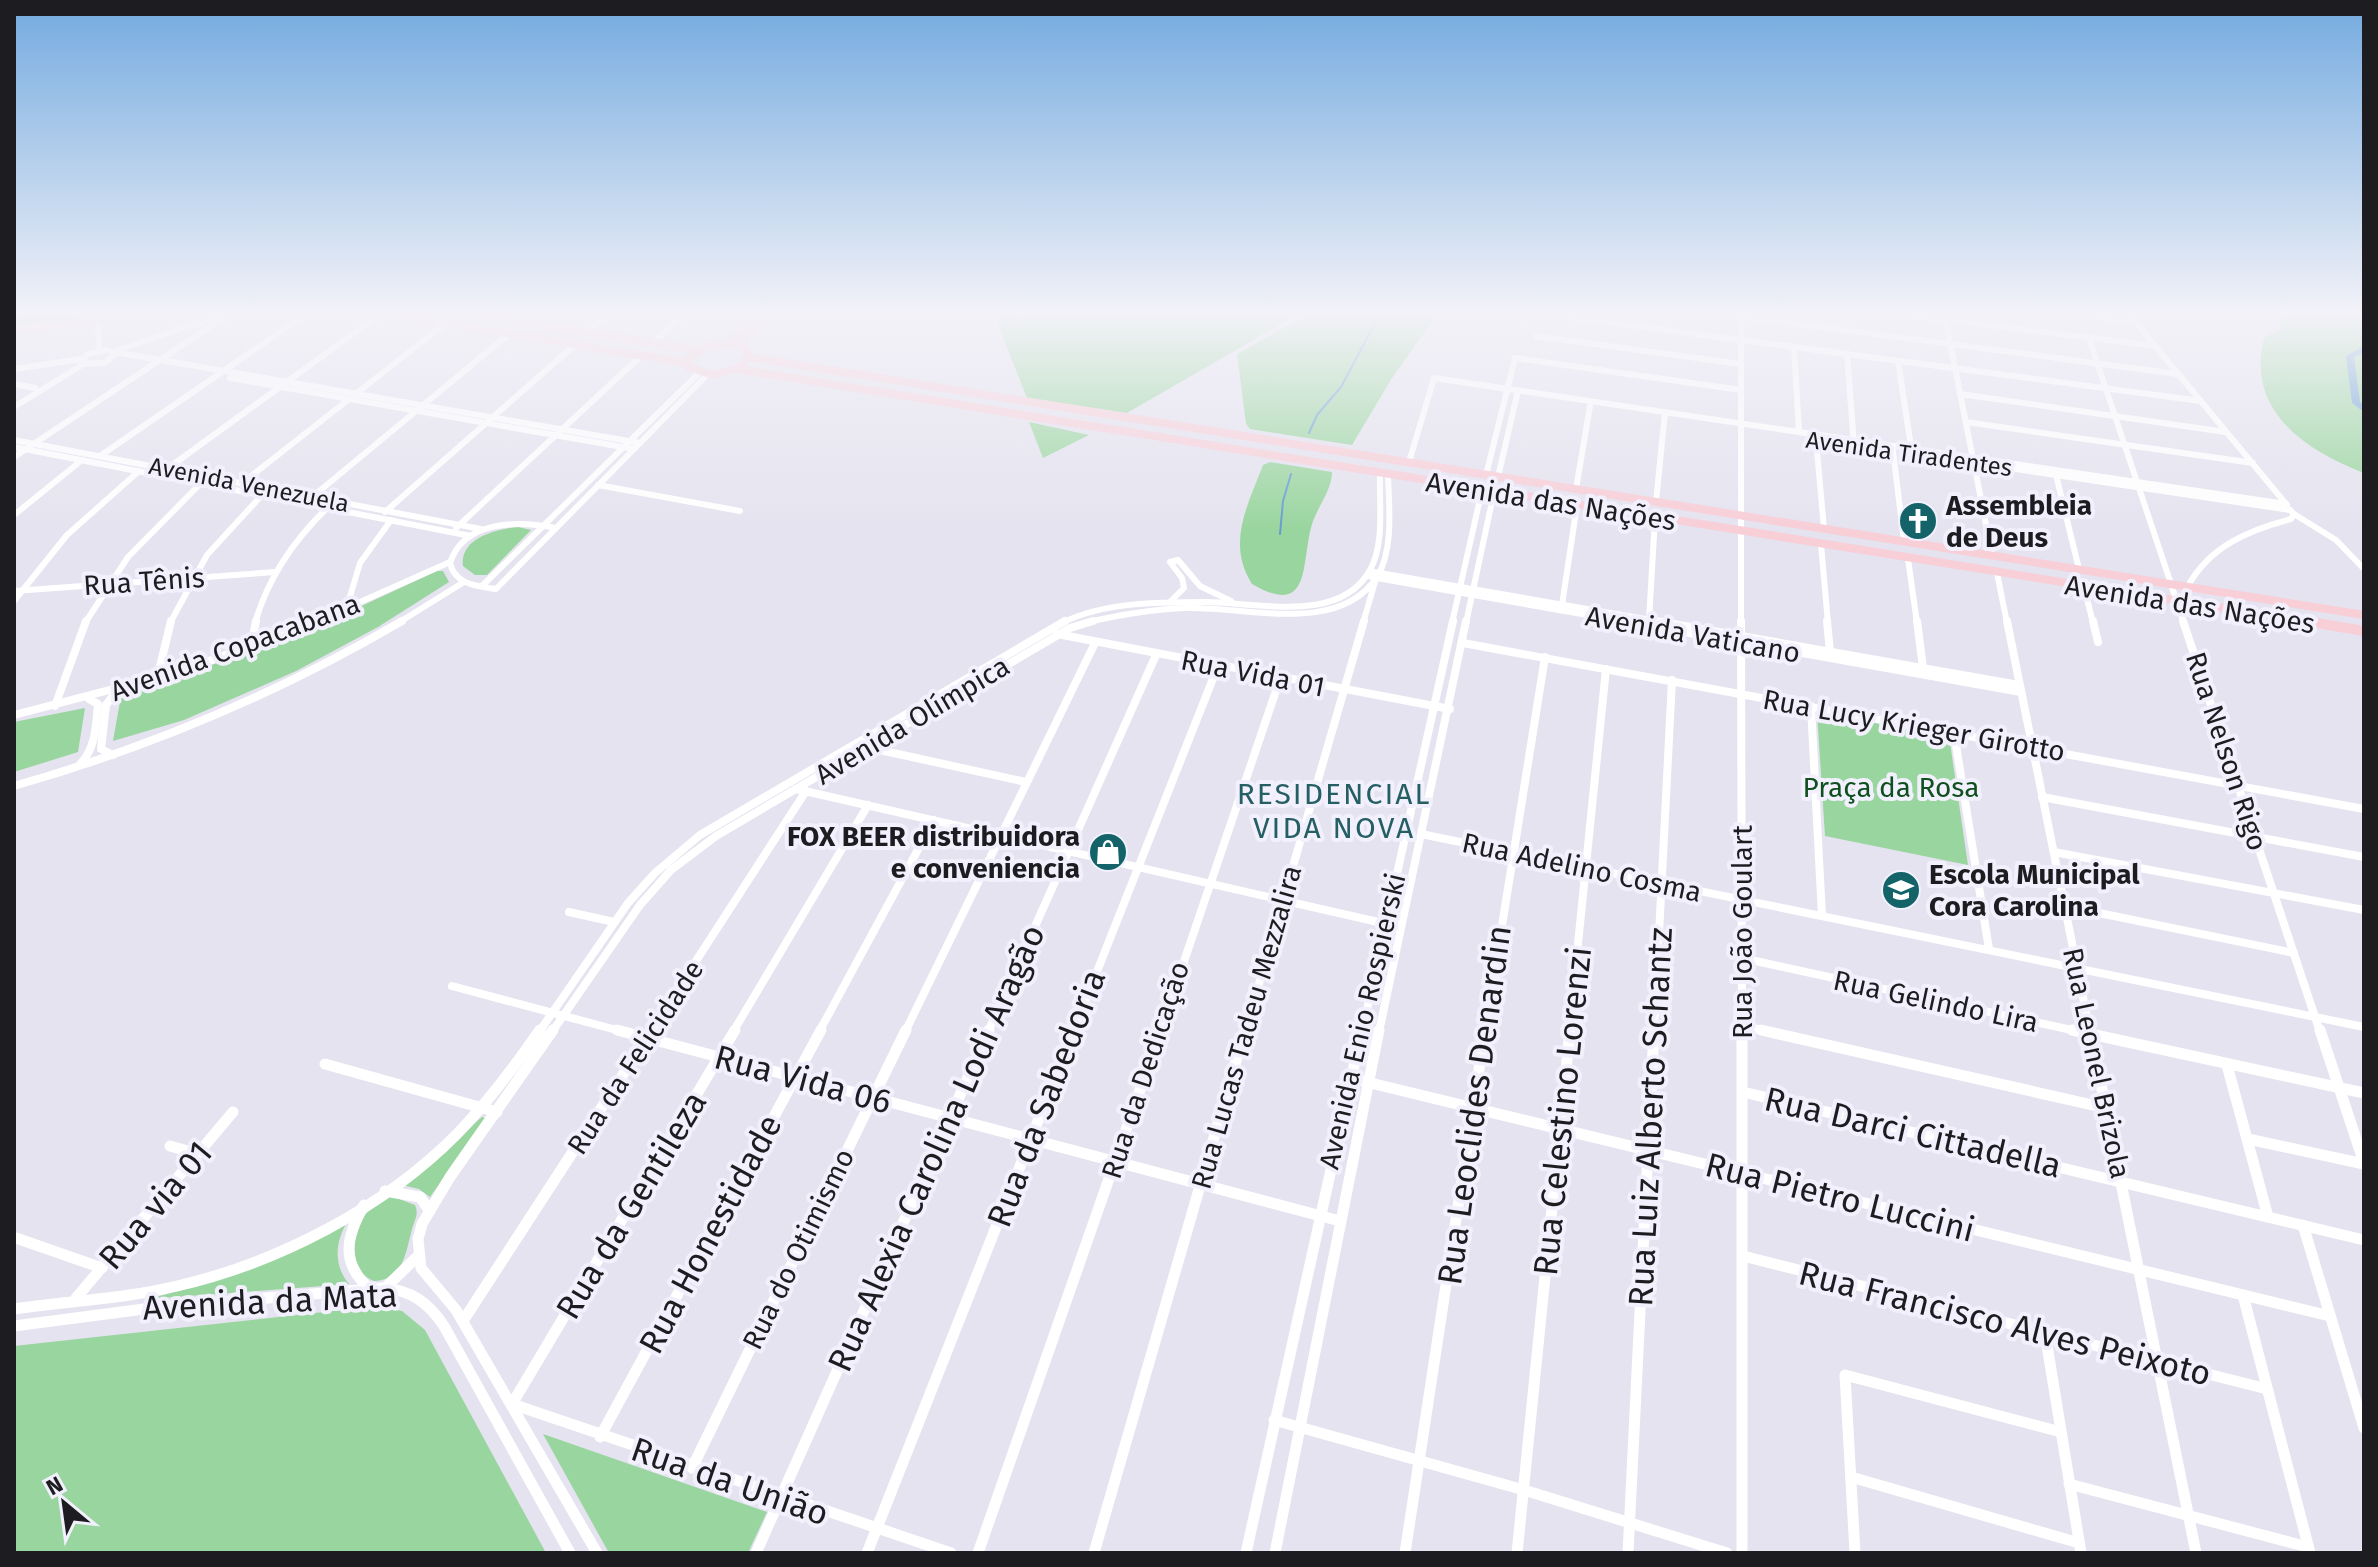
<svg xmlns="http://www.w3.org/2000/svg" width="2378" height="1567" font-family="'Fira Sans',sans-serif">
  <rect width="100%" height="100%" fill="#e4e3ef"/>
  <!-- green -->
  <g fill="#99d59e">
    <path d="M26 312H118L87 319 14 326V319Z"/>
    <path d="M993 312H1302L1127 413 1027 398Z"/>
    <path d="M1312 312H1439L1392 378 1352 445 1250 429 1246 424 1237 354Z"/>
    <path d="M2281 312H2364V473C2304 450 2246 410 2264 338L2280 329Z"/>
    <path d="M1029 422 1089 435 1043 458Z"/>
    <path d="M1270 462 1332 472V475C1330 492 1319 505 1313 521 1300 559 1314 620 1252 584 1226 543 1248 505 1263 465Z"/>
    <path d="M518 527 531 530 487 575H475L463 566C459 538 497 529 518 527Z"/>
    <path d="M437 571H443L449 582 378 627 296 671 184 720 113 741 121 696 299 635Z"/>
    <path d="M85 708 78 752 14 772V722Z"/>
    <path d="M1817 712 1949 736 1968 865 1825 836Z"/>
    <path d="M482 1117 485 1118 430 1197 419 1189 402 1185Z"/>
    <path d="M391 1196 415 1205C419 1214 415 1219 412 1229 406 1251 404 1280 374 1281 348 1271 351 1235 365 1215 371 1207 382 1202 391 1196Z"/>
    <path d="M348 1221C335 1241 333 1265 349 1284L149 1299 237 1274Z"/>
    <path d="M378 1306 402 1311 425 1330 546 1553H14V1346Z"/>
    <path d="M543 1434 767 1512 748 1553H609Z"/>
  </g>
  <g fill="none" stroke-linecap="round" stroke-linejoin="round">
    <!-- stream -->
    <g stroke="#659cd1" stroke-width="2">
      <path d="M1309 433 1317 415 1341 387 1381 312"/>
      <path d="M1280 534 1283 501 1291 474"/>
    </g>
    <!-- river -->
    <path fill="#659cd1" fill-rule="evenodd" d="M2364 346V352L2354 357 2360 402 2364 405V412L2352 403 2346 356Z"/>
    <!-- minor-far2 -->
    <g stroke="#fff" stroke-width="6">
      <path d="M98 312 99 351"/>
      <path d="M1708 312 2178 374"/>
      <path d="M1741 312V623"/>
      <path d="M1884 312 2156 346"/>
      <path d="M1944 312 1992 555"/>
      <path d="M2060 312 2134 321"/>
      <path d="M2127 312 2287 505"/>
      <path d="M1568 317 2201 401"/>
      <path d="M523 322 535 312"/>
      <path d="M588 332 611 312"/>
      <path d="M1536 336 1741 364"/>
      <path d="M2089 338 2184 623"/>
      <path d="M654 342 686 312"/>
      <path d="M1794 347 1799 432"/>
      <path d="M106 350 116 353 105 363 80 364 88 354Z"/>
      <path d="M118 350 219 316"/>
      <path d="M115 352 640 443"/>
      <path d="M1847 354 1854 445"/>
      <path d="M1898 361 1912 453"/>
      <path d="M14 369 81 359"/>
      <path d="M230 378 634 449"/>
      <path d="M14 384 35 388"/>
      <path d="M1960 394 2226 432"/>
      <path d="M14 407 82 365"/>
      <path d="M1966 422 2253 463"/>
      <path d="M14 440 481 529"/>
      <path d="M1816 440 1824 529"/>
      <path d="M14 447 471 536"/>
      <path d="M1893 451 1904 541"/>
      <path d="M1908 453 2290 510"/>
      <path d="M100 456 309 312"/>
      <path d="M14 457 232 312"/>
      <path d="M1409 462 1434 378 2286 504"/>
      <path d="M167 469 383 312"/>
      <path d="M1486 475 1515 358 1741 390"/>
      <path d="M2056 475 2079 569"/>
      <path d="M1498 477 1517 395"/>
      <path d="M241 484 460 312"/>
      <path d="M598 485 740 511"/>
      <path d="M1576 489 1590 406"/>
      <path d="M311 498 510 333"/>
      <path d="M1656 502 1665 412"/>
      <path d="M385 512 577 343"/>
      <path d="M2294 514 2336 540 2364 569"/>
      <path d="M14 515 82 460"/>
      <path d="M456 528 643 354"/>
      <path d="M556 528C520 521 464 519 450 563 455 585 477 586 496 589L707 375"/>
      <path d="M1821 545 1828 623"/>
      <path d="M1908 559 1917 623"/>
      <path d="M1374 572 1668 623"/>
      <path d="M1997 573 2007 623"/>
      <path d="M1371 577 1633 623"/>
      <path d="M482 586 698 374"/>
      <path d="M2188 586C2210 546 2249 530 2291 519L2294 514 2290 510"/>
      <path d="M2084 587 2093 623"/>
      <path d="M14 591 275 572"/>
      <path d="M14 601 67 535 139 471"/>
      <path d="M1171 601 1184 588 1182 578 1170 562 1178 560 1200 586 1231 601"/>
      <path d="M1562 605 1577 505"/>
      <path d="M346 610 360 563 391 520"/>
      <path d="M1649 620 1655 518"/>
      <path d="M85 623 128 557 201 483"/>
      <path d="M170 623 207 555 262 495"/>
      <path d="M255 623C268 577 293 541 327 508"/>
      <path d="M313 623 450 562"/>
      <path d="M398 623 464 582"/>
      <path d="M1062 623C1103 602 1160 602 1206 602 1256 602 1340 625 1370 570 1385 543 1379 504 1380 474"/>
      <path d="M1085 623C1118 615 1152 609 1187 608 1245 606 1338 636 1377 577 1394 550 1389 505 1388 475"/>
      <path d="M1363 623 1375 582"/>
      <path d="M1452 623 1482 490"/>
      <path d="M1466 623 1494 492"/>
    </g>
    <!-- minor-far1 -->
    <g stroke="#fff" stroke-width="8">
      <path d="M1622 621 2021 692"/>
      <path d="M1656 621 2019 685"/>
      <path d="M1741 621 1742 1032"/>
      <path d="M1827 621 1830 652"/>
      <path d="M1917 621 1923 668"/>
      <path d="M2007 621 2090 1032"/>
      <path d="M2093 621 2098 642"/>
      <path d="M2183 621 2320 1032"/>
      <path d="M1057 634 1450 709"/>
      <path d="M1463 643 2364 809"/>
      <path d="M251 647 256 621"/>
      <path d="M157 679 171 621"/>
      <path d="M55 706 86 621"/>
      <path d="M1811 706 1822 916"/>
      <path d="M14 715 182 671 318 621"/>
      <path d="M1954 733 1989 949"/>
      <path d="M866 747 1026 782"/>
      <path d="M113 755 101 749 106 705 116 692"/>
      <path d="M81 763C96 747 96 725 98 704L89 699"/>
      <path d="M14 786C151 747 279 693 402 621"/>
      <path d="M796 789 1400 927"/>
      <path d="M2042 797 2364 857"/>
      <path d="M1421 834 2364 1027"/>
      <path d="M2054 852 2364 910"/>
      <path d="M2065 906 2294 953"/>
      <path d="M569 912 614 922"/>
      <path d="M1742 958 2081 1032"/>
      <path d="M452 986 624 1032"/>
      <path d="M1741 1025 1770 1032"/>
      <path d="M539 1032 628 903 655 873 700 835 1065 621"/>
      <path d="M552 1032 640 905 671 870 716 836 1070 628 1093 621"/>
      <path d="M650 1032 806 791"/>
      <path d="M733 1032 868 805"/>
      <path d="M819 1032 934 820"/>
      <path d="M905 1032 1095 643"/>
      <path d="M988 1032 1156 655"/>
      <path d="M1073 1032 1218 666"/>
      <path d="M1160 1032 1280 679"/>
      <path d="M1245 1032 1364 621"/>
      <path d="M1362 1032 1453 621"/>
      <path d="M1379 1032 1466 621"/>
      <path d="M1485 1032 1545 657"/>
      <path d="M1569 1032 1606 669"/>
      <path d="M1654 1032 1672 680"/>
    </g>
    <!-- minor -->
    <g stroke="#fff" stroke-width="11">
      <path d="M553 1030 450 1177 422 1224 418 1239 421 1268 456 1310 597 1553"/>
      <path d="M617 1030 1340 1221"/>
      <path d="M735 1030 512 1404 951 1553"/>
      <path d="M1742 1030V1553"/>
      <path d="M1761 1030 2106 1108"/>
      <path d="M2072 1030 2364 1093"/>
      <path d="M2090 1030 2196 1553"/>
      <path d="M2320 1030 2364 1163"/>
      <path d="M325 1064 497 1112"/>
      <path d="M2227 1065 2268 1217"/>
      <path d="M1350 1078 2330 1316"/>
      <path d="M1743 1092 2364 1240"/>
      <path d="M2248 1139 2364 1164"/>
      <path d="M170 1146 198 1154"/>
      <path d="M385 1191 420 1197 429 1210"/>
      <path d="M364 1205C346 1237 340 1263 370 1289"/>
      <path d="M2303 1225 2364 1428"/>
      <path d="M16 1238 102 1268"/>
      <path d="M1743 1256 2267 1389"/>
      <path d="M387 1286 418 1256"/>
      <path d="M2243 1295 2310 1553"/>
      <path d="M76 1298 233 1112"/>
      <path d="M14 1309C68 1301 123 1299 177 1286 277 1263 384 1208 457 1134 488 1102 515 1066 540 1030"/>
      <path d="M463 1321 652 1030"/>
      <path d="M14 1326 152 1308 382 1288C411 1290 428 1302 444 1326L570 1553"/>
      <path d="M2045 1333 2081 1553"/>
      <path d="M1274 1420 1524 1490 1727 1553"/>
      <path d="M600 1437 821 1030"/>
      <path d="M692 1468 906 1030"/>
      <path d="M1851 1477 2079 1543"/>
      <path d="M2069 1484 2308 1547"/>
      <path d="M756 1553 989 1030"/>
      <path d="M867 1553 1074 1030"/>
      <path d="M978 1553 1161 1030"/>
      <path d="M1094 1553 1245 1030"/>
      <path d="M1246 1553 1362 1030"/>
      <path d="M1275 1553 1379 1030"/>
      <path d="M1405 1553 1485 1030"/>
      <path d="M1517 1553 1570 1030"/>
      <path d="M1628 1553 1654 1030"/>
      <path d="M1855 1553 1845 1375 2061 1432"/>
    </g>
    <!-- major-far1 -->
    <g stroke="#f8ced7" stroke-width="8">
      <path d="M381 312 687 363"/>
      <path d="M460 312 699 350"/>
      <path d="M14 315 20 312"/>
      <path d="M14 328 74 324 126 312"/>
      <path d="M728 344 743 347 749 354 740 368 713 375 688 367V359L706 347Z"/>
      <path d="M728 344 760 312"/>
      <path d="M738 345 771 312"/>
      <path d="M749 357 2364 615"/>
      <path d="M737 369 2317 623"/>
    </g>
    <!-- major -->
    <path stroke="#f8ced7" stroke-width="10" d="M2305 621 2364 631"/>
  </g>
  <!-- sky -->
  <linearGradient id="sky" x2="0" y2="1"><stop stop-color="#73aadf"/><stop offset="0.59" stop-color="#f3f2f8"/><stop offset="1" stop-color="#f3f2f8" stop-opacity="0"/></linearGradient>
  <rect width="2378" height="531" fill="url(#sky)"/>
  <!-- icons -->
  <defs>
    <symbol id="church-disc" viewBox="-11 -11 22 22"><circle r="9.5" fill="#136369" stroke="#f1f0fc"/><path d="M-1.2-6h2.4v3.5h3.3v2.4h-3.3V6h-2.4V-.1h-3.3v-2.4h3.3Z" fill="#fff"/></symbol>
    <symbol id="shop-disc" viewBox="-11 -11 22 22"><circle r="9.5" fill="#136369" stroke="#f1f0fc"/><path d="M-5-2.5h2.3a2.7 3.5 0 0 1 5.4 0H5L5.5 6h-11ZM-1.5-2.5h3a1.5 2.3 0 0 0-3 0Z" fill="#fff"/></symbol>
    <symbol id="school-disc" viewBox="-11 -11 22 22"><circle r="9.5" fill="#136369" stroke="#f1f0fc"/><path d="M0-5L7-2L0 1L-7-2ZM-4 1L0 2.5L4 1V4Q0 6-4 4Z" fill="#fff"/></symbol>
  </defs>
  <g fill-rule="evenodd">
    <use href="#church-disc" x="1896" y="499" width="44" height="44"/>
    <use href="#shop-disc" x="1086" y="830" width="44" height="44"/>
    <use href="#school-disc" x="1879" y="868" width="44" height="44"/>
  </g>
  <g text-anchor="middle" stroke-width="8" stroke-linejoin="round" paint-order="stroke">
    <!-- far-street labels -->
    <g font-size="24" fill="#1d1d21" stroke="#f1f0fc">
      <text transform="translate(1909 454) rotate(8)" y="8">Avenida Tiradentes</text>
      <text transform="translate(249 485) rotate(11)" y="8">Avenida Venezuela</text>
    </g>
    <!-- street labels -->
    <g font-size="28" fill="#1d1d21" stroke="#f1f0fc">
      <text transform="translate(1551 501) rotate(9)" y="10">Avenida das Nações</text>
      <text transform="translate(144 581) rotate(-4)" y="10">Rua Tênis</text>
      <text transform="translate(2190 604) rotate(9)" y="10">Avenida das Nações</text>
      <text transform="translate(1693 634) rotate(10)" y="10">Avenida Vaticano</text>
      <text transform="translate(235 647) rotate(-20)" y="10">Avenida Copacabana</text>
      <text transform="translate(1253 673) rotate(11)" y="10">Rua Vida 01</text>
      <text transform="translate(912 720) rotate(-31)" y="10">Avenida Olímpica</text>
      <text transform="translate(1914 725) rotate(10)" y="10">Rua Lucy Krieger Girotto</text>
      <text transform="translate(2227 751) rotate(72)" y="10">Rua Nelson Rigo</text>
      <text transform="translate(1582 867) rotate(12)" y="10">Rua Adelino Cosma</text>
      <text transform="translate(1742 932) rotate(-90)" y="10">Rua João Goulart</text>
      <text transform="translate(1936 1001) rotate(12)" y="10">Rua Gelindo Lira</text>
      <text transform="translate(1362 1021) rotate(-77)" y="10">Avenida Enio Rospierski</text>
      <text transform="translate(1246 1027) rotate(-74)" y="10">Rua Lucas Tadeu Mezzalira</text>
      <text transform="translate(635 1057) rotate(-57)" y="10">Rua da Felicidade</text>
      <text transform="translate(2097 1063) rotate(78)" y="10">Rua Leonel Brizola</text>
      <text transform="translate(1145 1070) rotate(-72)" y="10">Rua da Dedicação</text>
      <text transform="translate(798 1249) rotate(-64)" y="10">Rua do Otimismo</text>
    </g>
    <!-- poi labels -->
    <g font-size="28" font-weight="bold" fill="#1d1d21" stroke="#f1f0fc" text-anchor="start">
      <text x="1946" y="515">Assembleia<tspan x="1946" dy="32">de Deus</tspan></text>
      <text x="1080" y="846" text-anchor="end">FOX BEER distribuidora<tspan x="1080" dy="32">e conveniencia</tspan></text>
      <text x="1929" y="884">Escola Municipal<tspan x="1929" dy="32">Cora Carolina</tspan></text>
    </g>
    <!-- park labels -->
    <g font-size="28" fill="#10501e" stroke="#f1f0fc">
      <text x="1891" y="797">Praça da Rosa</text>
    </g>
    <!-- neighbourhood labels -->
    <g font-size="30" letter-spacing="2" fill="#255f64" stroke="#f1f0fc">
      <text x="1334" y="804">RESIDENCIAL<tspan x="1334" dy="34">VIDA NOVA</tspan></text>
    </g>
    <!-- near-street labels -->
    <g font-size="34" fill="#1d1d21" stroke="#f1f0fc">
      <text transform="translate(803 1079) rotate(15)" y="12">Rua Vida 06</text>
      <text transform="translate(1046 1098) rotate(-69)" y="12">Rua da Sabedoria</text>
      <text transform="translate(1474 1105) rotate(-82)" y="12">Rua Leoclides Denardin</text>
      <text transform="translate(1562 1111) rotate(-84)" y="12">Rua Celestino Lorenzi</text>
      <text transform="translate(1650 1117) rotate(-87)" y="12">Rua Luiz Alberto Schantz</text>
      <text transform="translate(1913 1132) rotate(13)" y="12">Rua Darci Cittadella</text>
      <text transform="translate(936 1148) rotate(-66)" y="12">Rua Alexia Carolina Lodi Aragão</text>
      <text transform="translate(1840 1197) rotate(14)" y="12">Rua Pietro Luccini</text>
      <text transform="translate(155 1205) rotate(-50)" y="12">Rua via 01</text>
      <text transform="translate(631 1205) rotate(-59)" y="12">Rua da Gentileza</text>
      <text transform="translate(710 1234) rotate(-62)" y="12">Rua Honestidade</text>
      <text transform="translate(270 1301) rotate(-3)" y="12">Avenida da Mata</text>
      <text transform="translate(2005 1323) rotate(14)" y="12">Rua Francisco Alves Peixoto</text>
      <text transform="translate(730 1481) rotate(19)" y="12">Rua da União</text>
    </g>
  </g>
  <!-- border -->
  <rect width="2378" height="1567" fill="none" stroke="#1d1d21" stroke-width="32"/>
  <!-- north arrow -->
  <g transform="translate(64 1503) rotate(331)" stroke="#f1f0fc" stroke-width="6" paint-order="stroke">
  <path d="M0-6L14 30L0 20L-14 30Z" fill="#1d1d21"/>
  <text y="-12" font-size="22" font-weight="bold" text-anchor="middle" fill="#1d1d21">N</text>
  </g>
</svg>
